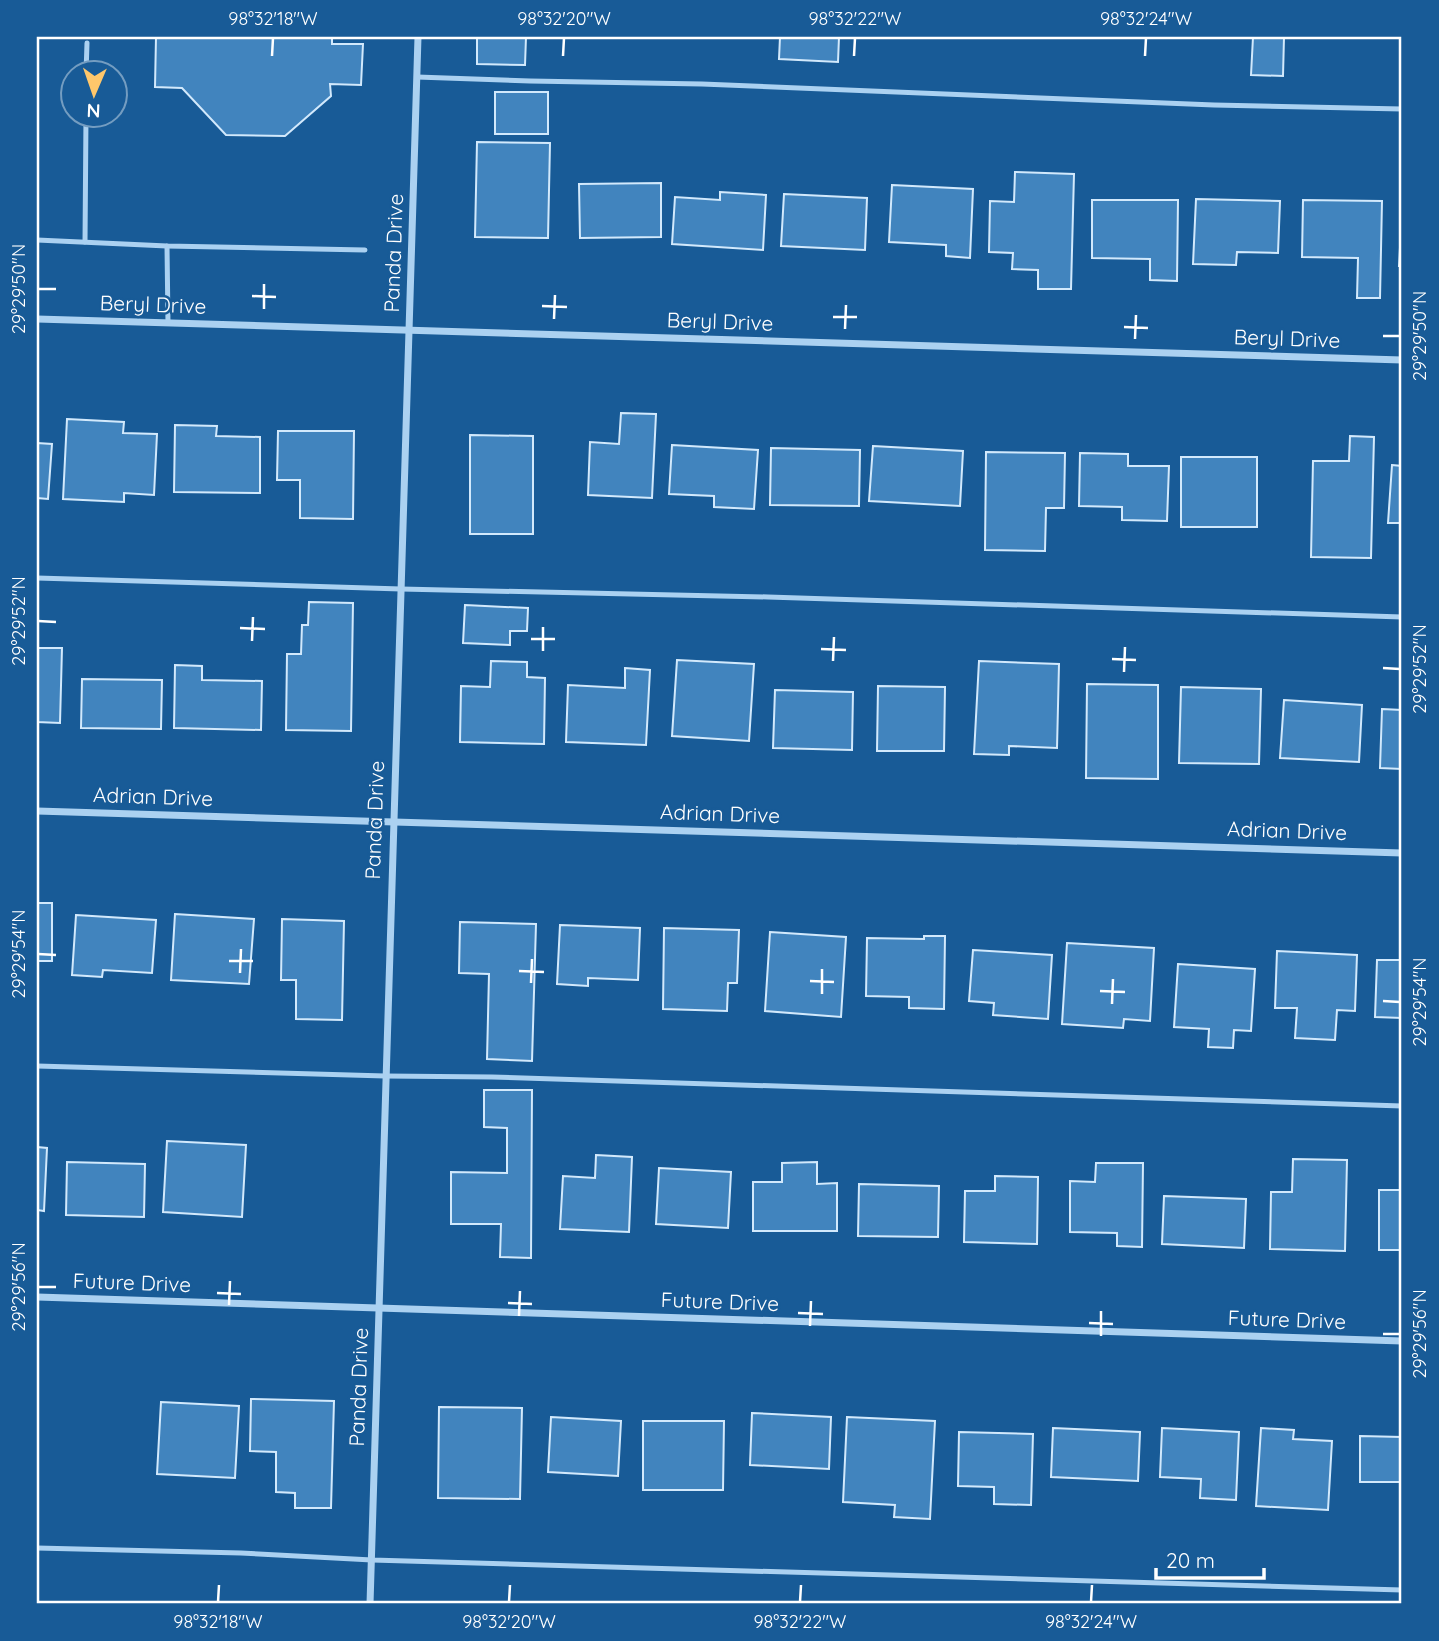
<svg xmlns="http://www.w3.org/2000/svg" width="1439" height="1641" font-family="Quicksand,sans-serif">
  <rect width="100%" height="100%" fill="#185b97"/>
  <!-- building -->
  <g fill="#4184be" stroke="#d2e9fc" stroke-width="2">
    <path d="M156 37H332V44H363L361 85 330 84 331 96 285 136 226 135 182 88 155 87Z"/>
    <path d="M477 37H526L525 65 477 64Z"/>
    <path d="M780 37H839L838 62 779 59Z"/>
    <path d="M1253 37H1284L1283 76 1251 75Z"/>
    <rect x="495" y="92" width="53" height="42"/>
    <path d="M477 142 550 143 548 238 475 237Z"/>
    <path d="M1015 172 1074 174 1071 289H1038V270L1012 269 1013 253 989 252 990 201 1014 202Z"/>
    <path d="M661 183V237L580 238 579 184Z"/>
    <path d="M892 185 973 189 970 258 946 256V245L889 242Z"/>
    <path d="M720 192 766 195 763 250 672 244 675 197 720 200Z"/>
    <path d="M784 194 867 198 865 250 781 246Z"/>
    <path d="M1196 199 1280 201 1278 253 1237 252 1236 265 1193 264Z"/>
    <path d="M1092 200H1178L1177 281 1150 280V259L1092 258Z"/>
    <path d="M1303 200 1382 201 1380 298H1357L1358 258 1302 257Z"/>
    <path d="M1402 211V266H1399Z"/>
    <path d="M621 413 656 414 652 498 588 495 590 442 619 444Z"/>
    <path d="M67 419 124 422 123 433 157 434 154 495 124 493V502L63 499Z"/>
    <path d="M175 425 217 426 216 436 260 437V493L174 492Z"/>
    <path d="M278 431H354L353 519 300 518V480H277Z"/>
    <path d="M470 435 533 436V534H470Z"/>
    <path d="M1350 436 1374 437 1371 558 1311 557 1313 461H1349Z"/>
    <path d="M37 443 52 444 48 499 37 498Z"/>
    <path d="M672 445 758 450 754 509 714 507V496L669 494Z"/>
    <path d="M873 446 963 451 960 506 869 501Z"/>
    <path d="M771 448 860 450 859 506 770 505Z"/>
    <path d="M986 452 1065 453 1064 508H1046L1045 551 985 550Z"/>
    <path d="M1080 453 1128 454V466H1169L1167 521 1122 520V507L1079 506Z"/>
    <rect x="1181" y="457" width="76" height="70"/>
    <path d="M1392 465 1402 466V523H1388Z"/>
    <path d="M309 602 353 603 351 731 286 730 287 654H301L302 625H308Z"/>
    <path d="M465 605 528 608 527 631H510V645L463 643Z"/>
    <path d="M37 648H62L60 723 37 722Z"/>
    <path d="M677 660 754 664 749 741 672 736Z"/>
    <path d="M491 661 527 662V677L545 678 544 744 460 742 461 686 490 687Z"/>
    <path d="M979 661 1059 664 1057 748 1009 746V755L974 754Z"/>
    <path d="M175 665 202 666V680L262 681 261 730 174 728Z"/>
    <path d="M625 668 650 670 646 745 566 742 568 685 625 688Z"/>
    <path d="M82 679 162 680 161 729 81 728Z"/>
    <path d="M1087 684 1158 685V779L1086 778Z"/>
    <path d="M878 686 945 687 944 751H877Z"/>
    <path d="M1181 687 1261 689 1259 764 1179 763Z"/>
    <path d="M775 690 853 692 852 750 773 748Z"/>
    <path d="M1284 700 1362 705 1359 762 1280 758Z"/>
    <path d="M1382 709 1402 710V769L1380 768Z"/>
    <rect x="37" y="903" width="15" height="58"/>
    <path d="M175 914 254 919 249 984 171 980Z"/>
    <path d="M76 915 156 920 152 973 103 970 102 977 72 975Z"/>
    <path d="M282 919 344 921 342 1020 296 1019V980H281Z"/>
    <path d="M460 922 536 924 532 1061 487 1059 489 974 459 973Z"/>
    <path d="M560 925 640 928 638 980 588 978V986L557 984Z"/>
    <path d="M664 928 739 930 737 983H728L727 1011 663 1009Z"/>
    <path d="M770 932 846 937 841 1017 765 1011Z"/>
    <path d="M924 936H945L944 1009 909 1008V997L866 996 867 938 924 939Z"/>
    <path d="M1067 943 1154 948 1150 1021 1124 1019 1123 1028 1062 1024Z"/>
    <path d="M973 950 1052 955 1048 1019 993 1015 994 1003 969 1001Z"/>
    <path d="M1277 951 1357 955 1355 1011 1337 1010 1335 1040 1295 1038 1297 1008H1275Z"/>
    <path d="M1377 960H1402V1018L1375 1017Z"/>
    <path d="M1178 964 1255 969 1251 1031 1234 1030 1233 1048 1208 1047 1209 1029 1174 1027Z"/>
    <path d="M484 1090H532L531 1258 500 1257 501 1224H451V1172L507 1173V1128L484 1127Z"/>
    <path d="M167 1141 246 1145 242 1217 163 1212Z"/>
    <path d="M37 1147 47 1148 44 1211 37 1210Z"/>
    <path d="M596 1155 632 1157 629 1232 560 1229 563 1176 595 1178Z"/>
    <path d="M1293 1159 1347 1160 1345 1251 1270 1249 1271 1192H1292Z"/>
    <path d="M67 1162 145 1164 144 1217 66 1215Z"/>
    <path d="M817 1162V1184L837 1183V1231H753V1182H782V1163Z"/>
    <path d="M1096 1163H1143L1142 1247 1117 1246V1233L1070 1232V1181L1095 1182Z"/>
    <path d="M659 1168 731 1172 728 1228 656 1224Z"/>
    <path d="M995 1176 1038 1177 1037 1244 964 1242 965 1191H995Z"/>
    <path d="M859 1184 939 1186 938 1237 858 1236Z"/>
    <rect x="1379" y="1190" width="23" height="60"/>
    <path d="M1164 1196 1246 1199 1244 1248 1162 1244Z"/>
    <path d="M251 1399 334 1401 331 1508H295V1493L276 1492V1452L250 1451Z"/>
    <path d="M161 1402 239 1406 235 1478 157 1474Z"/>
    <path d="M439 1407 522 1408 520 1499 438 1498Z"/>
    <path d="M752 1413 831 1417 829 1469 750 1465Z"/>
    <path d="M551 1417 621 1421 618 1476 548 1472Z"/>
    <path d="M847 1417 935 1421 930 1519 894 1517 895 1505 843 1502Z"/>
    <path d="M643 1421H724L723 1490H643Z"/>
    <path d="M1053 1428 1140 1432 1138 1481 1051 1477Z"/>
    <path d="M1162 1428 1239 1432 1236 1500 1200 1498 1201 1479 1160 1477Z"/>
    <path d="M1261 1428 1294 1430 1293 1439 1332 1441 1328 1510 1256 1506Z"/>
    <path d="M959 1432 1033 1434 1031 1505 994 1504V1487L958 1486Z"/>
    <path d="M1360 1436 1402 1437V1482H1360Z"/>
  </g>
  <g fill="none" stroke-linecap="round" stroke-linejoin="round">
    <!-- service -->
    <g stroke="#abd1f1" stroke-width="5">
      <path d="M86 74 87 43"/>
      <path d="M417 77 530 81 702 84 1214 105 1402 109"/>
      <path d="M37 240 167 246 365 250"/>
      <path d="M85 242 86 116"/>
      <path d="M167 246 168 323"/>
      <path d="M37 578 401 589 768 597 1402 617"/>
      <path d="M37 1066 385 1076 492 1077 1402 1106"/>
      <path d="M37 1548 241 1553 372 1560 1402 1590"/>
    </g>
    <!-- minor -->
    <g stroke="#abd1f1" stroke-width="7">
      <path d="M37 319 1402 360"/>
      <path d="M37 811 1402 853"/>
      <path d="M37 1297 1402 1341"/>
      <path d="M370 1604C385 1082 403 559 418 37"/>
    </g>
  </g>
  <!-- ticks -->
  <path fill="none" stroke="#fff" stroke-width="2.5" d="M272 56 273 38M563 56 564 38M854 56 855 38M1145 56 1146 38M38 289H56M252 296 276 297M542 306 567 307M264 309V284M833 317H857M554 319 555 295M1124 327 1148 328M845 329 846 305M1383 336H1400M1135 339 1136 315M38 621 56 622M240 628 265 629M531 639H555M252 641 253 617M821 649 846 650M543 651V627M1112 659 1136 660M833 661 834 637M1383 668 1400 669M1124 672 1125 647M38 954 56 955M229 961H253M519 971 544 972M240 973 241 949M810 981 834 982M531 983 532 959M1100 991 1125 992M822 994V969M1383 1001 1400 1002M1112 1004 1113 979M38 1287H56M217 1293 241 1294M508 1303 532 1304M229 1305 230 1281M798 1313 823 1314M519 1316 520 1291M1089 1323 1113 1324M810 1326 811 1301M1383 1334H1400M1101 1336V1311M218 1602 219 1585M509 1602 510 1585M800 1602 801 1585M1091 1602 1092 1585"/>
  <g text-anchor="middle" stroke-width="5" stroke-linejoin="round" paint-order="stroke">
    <!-- street labels -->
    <g font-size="21" fill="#fff" stroke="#185b97">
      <text transform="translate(394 253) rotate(-88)" y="7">Panda Drive</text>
      <text transform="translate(153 305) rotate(2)" y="7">Beryl Drive</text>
      <text transform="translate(720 322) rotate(2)" y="7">Beryl Drive</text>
      <text transform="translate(1287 339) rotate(2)" y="7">Beryl Drive</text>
      <text transform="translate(153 797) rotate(2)" y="7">Adrian Drive</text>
      <text transform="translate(720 814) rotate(2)" y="7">Adrian Drive</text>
      <text transform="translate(375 820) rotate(-88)" y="7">Panda Drive</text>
      <text transform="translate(1287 831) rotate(2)" y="7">Adrian Drive</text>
      <text transform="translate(132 1283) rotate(2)" y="7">Future Drive</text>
      <text transform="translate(720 1302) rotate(2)" y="7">Future Drive</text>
      <text transform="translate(1287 1320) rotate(2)" y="7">Future Drive</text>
      <text transform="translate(359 1387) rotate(-88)" y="7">Panda Drive</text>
    </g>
  </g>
  <!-- border -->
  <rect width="1439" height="1641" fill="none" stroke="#185b97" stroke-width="77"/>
  <!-- north arrow -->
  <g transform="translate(94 94) rotate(182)"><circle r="33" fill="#185b97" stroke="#749dc1" stroke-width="2"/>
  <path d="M0-5L12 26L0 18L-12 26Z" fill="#ffc76b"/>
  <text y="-10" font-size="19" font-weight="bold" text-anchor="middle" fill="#ffffff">N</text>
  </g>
  <!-- scale -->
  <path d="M1156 1568v10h108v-10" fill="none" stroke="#ffffff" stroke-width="3.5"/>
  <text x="1166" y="1568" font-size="21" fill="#ffffff" stroke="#185b97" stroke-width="5" paint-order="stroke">20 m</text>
  <rect x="38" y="38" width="1362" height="1564" fill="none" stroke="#fff" stroke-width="2.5"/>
  <g font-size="18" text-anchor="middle" fill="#fff">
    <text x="273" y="25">98°32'18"W</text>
    <text x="564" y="25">98°32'20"W</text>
    <text x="855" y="25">98°32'22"W</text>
    <text x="1146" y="25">98°32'24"W</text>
    <text transform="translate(19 289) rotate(-90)" y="6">29°29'50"N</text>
    <text transform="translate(1420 336) rotate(-90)" y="6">29°29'50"N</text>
    <text transform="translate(19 621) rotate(-90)" y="6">29°29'52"N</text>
    <text transform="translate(1420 669) rotate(-90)" y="6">29°29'52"N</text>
    <text transform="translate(19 954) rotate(-90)" y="6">29°29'54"N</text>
    <text transform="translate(1420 1002) rotate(-90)" y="6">29°29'54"N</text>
    <text transform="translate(19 1287) rotate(-90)" y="6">29°29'56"N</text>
    <text transform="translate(1420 1334) rotate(-90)" y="6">29°29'56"N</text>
    <text x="218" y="1628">98°32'18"W</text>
    <text x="509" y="1628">98°32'20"W</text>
    <text x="800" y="1628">98°32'22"W</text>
    <text x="1091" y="1628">98°32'24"W</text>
  </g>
</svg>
